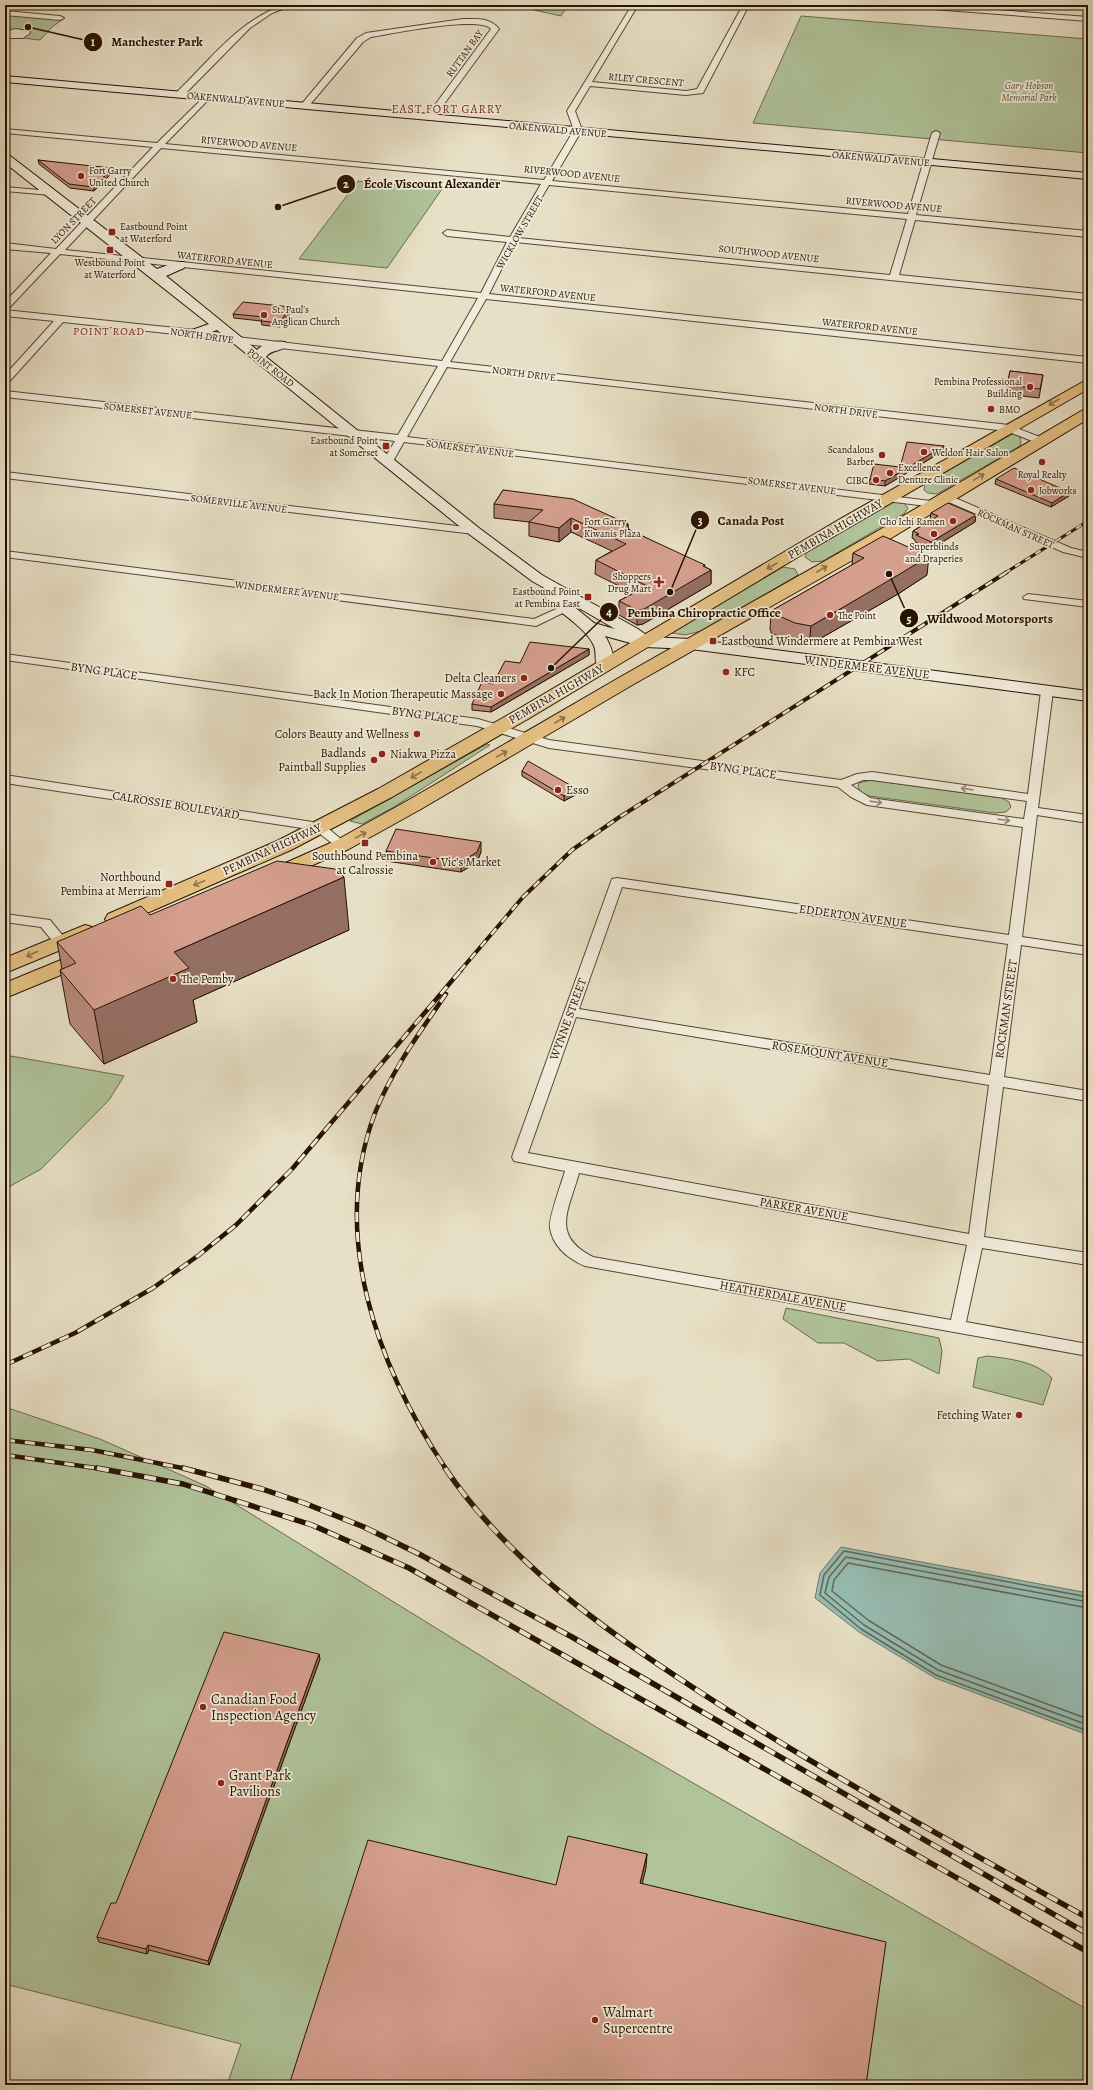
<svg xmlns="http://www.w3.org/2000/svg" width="1093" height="2090" font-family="Alegreya,serif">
  <rect width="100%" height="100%" fill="#e8e0c6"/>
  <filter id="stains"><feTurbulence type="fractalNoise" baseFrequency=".005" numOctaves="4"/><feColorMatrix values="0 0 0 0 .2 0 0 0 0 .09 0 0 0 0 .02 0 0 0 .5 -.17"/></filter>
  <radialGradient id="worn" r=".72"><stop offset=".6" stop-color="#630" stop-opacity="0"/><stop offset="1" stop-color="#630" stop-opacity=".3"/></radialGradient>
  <!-- green -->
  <g fill="#b0c399" stroke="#6c6a4c">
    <path d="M512 5H568L561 16Z"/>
    <path d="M5 13 60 18 59 20H62L52 27 40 40 5 36Z"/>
    <path d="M801 16 1088 39V153L753 123Z"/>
    <path d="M358 181 442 189 387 268 299 259Z"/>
    <path d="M1012 434 1020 436 1021 442 1020 446 937 494 928 493 924 490 925 484 928 482Z"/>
    <path d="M894 501 903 502 908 508 905 513 823 561 812 562 805 557 806 553Z"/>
    <path d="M783 567 795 569 798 575 705 630 685 635 672 633Z"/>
    <path d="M487 744 490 745 394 807 362 824 350 821Z"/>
    <path d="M871 780 1002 798 1009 802 1011 807 1006 812 995 813 869 796 860 792 858 786 859 783Z"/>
    <path d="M5 1055 124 1076 109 1100 41 1169 5 1189Z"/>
    <path d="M786 1308 939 1338 942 1351 939 1374 909 1359 878 1361 844 1343H818L783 1319Z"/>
    <path d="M988 1356C1010 1359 1035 1361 1052 1378L1043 1405 973 1387 978 1358Z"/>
    <path d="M5 1407 100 1439 206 1486 601 1730 1088 2010V2085H227L241 2044 5 1984Z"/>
  </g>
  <!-- water -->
  <path fill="#97bdb3" stroke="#6b796b" d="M841 1547 1088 1593V1735L935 1678 859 1632 815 1598 820 1573Z"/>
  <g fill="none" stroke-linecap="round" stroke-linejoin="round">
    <!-- shore -->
    <g stroke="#60685a" stroke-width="1.5">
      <path d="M1088 1597 844 1551 824 1575 820 1595 861 1629 936 1675 1088 1731"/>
      <path d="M1088 1602 846 1557 829 1577 825 1593 864 1625 938 1670 1088 1725"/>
      <path d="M1088 1608 848 1563 834 1580 832 1591 868 1620 941 1665 1088 1719"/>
    </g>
    <defs>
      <g id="street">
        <path d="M284 5H294L272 13 250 28 183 96H177V92C210 60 239 20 284 5Z"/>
        <path d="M632 5H638L592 82 686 91 697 89 743 5H749L703 93 686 95 590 86 575 111 582 130 552 181 908 214 932 133 936 131 940 133 916 215 1088 231V237L915 220 899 275 1088 294V300L515 242 489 294 1088 357V363L486 299 450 362 1009 425 1045 439V443H1037L1007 431 447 367 407 437 939 502 940 504 939 506 935 507 404 442 392 463 388 464 383 461 395 441 5 397V391L398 435 438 366 236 343 222 339 63 322 8 383 5 384V375L54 321 5 316V310L223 333 237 337 442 361 478 298 60 254 8 309 5 310V302L51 253 5 249V243L56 249 153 147 5 133V129L157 143 206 95 210 97 209 99 165 144 544 180 574 130 567 111ZM161 148 541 184 510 237 447 230 443 233 447 236 507 242 481 293 65 250ZM549 185 907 219 890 275 518 238Z"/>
        <path d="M903 5H933L1088 17V21L906 7Z"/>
        <path d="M5 11 60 16 64 18 60 20 5 15Z"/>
        <path d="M463 19C476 19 490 17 499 29L433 119 426 117 491 29C481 15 390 34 371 37L363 42 307 108 300 106 357 38 366 33Z"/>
        <path d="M15 29 29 31 30 33 23 38H5V32Z"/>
        <path d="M5 187 51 191 55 193 51 195 5 191Z"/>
        <path d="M5 472 474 528 479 531 474 534 5 478Z"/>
        <path d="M946 494 1071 548 1088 552V558L1063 552 942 499 941 497 942 495Z"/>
        <path d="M5 551 534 619 563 606 567 605 573 608 536 626 5 557Z"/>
        <path d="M1028 594 1088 601V607L1024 599 1023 597Z"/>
        <path d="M5 654 478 719 549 740 841 780 857 774 872 772 1028 794 1041 691 1043 689H1051L1053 691 1038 808 1088 815V823L1037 815 1022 937 1088 947V955L1021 945 1004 1077 1088 1091V1101L1003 1087 984 1237 1088 1253V1265L982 1248 966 1322 1088 1344V1356L585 1266C569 1259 553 1247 550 1228 548 1219 562 1182 565 1171L519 1162 514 1161 512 1157 612 879 617 878 1009 935 1023 827 867 805 851 797 838 787 549 748 477 726 5 660ZM863 780H872L1027 801 1024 819 870 798 851 785ZM622 887 1008 944 990 1075 579 1009ZM576 1017 989 1085 969 1234 528 1153ZM579 1173 967 1245 951 1320 593 1257C550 1235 569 1210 579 1173Z"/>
        <path d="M5 775 319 823 323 824 348 845 342 849 338 848 315 830 5 783Z"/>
        <path d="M5 914 50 920 76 952 74 955H64L41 927 5 922Z"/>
      </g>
      <g id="secondary">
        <path d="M5 76 1088 173V179L5 82Z"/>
        <path d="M5 154 9 155 157 269 176 262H184L186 265 184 268 166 276 257 350C262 344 277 340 285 342L287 345C282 352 271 349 266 357L479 528 542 575 638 629 649 637 691 639 1088 691V701L691 649 645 647 605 636C611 646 617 659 610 669H598C594 663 597 653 594 646 588 630 561 613 547 601L545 598 547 595 553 593 532 581 469 534 217 330 197 337 192 336 190 333 192 330 209 324 5 163ZM567 601 615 629 594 623Z"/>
      </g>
      <g id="primary">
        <path d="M1088 379V389L803 554 528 719 392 797 291 850 122 924 115 926 108 924 105 919 108 914 277 841 378 789 515 711 840 519Z"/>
        <path d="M1088 408V419L888 540 634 684 421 809 349 849 279 880 272 882 265 880 262 876 265 872 335 841 407 801 622 676 876 532 1083 410Z"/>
        <path d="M85 925 92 927 95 932 92 937 5 973V958Z"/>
        <path d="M90 948 97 950 101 955 97 960 5 998V983Z"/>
      </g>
    </defs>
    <!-- street casing -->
    <use href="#street" stroke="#584632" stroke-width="2"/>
    <!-- secondary casing -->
    <use href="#secondary" stroke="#281200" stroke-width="2"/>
    <!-- primary casing -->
    <use href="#primary" stroke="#281200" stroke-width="2"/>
    <!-- street -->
    <use href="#street" fill="#f0ebda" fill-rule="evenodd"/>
    <!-- secondary -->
    <use href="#secondary" fill="#f0ebda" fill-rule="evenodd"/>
    <!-- primary -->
    <use href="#primary" fill="#e4c083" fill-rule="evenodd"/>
    <defs>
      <path id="rail-far3" d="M1005 573 1088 521"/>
      <path id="rail-far2" d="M460 971 523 897 572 850 618 818 1007 572"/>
      <g id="rail-far1">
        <path d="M446 994C420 1032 392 1070 375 1113 329 1235 377 1366 446 1469"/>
        <path d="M5 1365 75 1333 153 1288 199 1255 236 1225 292 1169 461 970"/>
        <path d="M5 1440 92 1450 187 1469"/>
        <path d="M5 1455 102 1469"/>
      </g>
      <g id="rail">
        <path d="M97 1468 183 1484 312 1525 409 1568 1088 1952"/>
        <path d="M183 1468 262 1489 304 1503 364 1527 419 1554 572 1637 1088 1934"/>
        <path d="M445 1468C513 1569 619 1640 720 1705 840 1781 964 1849 1088 1918"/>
      </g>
    </defs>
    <!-- rail-far3 casing -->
    <use href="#rail-far3" stroke="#281200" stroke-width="3"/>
    <!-- rail-far2 casing -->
    <use href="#rail-far2" stroke="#281200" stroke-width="4"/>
    <!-- rail-far1 casing -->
    <use href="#rail-far1" stroke="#281200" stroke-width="4.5"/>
    <!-- rail casing -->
    <use href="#rail" stroke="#281200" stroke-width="5.5"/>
    <!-- rail-far3 -->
    <use href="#rail-far3" stroke="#f0ebda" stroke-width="2" stroke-dasharray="6" stroke-linecap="butt"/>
    <!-- rail-far2 -->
    <use href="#rail-far2" stroke="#f0ebda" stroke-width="2.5" stroke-dasharray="8" stroke-linecap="butt"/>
    <!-- rail-far1 -->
    <use href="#rail-far1" stroke="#f0ebda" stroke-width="3" stroke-dasharray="10" stroke-linecap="butt"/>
    <!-- rail -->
    <use href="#rail" stroke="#f0ebda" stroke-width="4" stroke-dasharray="12" stroke-linecap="butt"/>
  </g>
  <!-- wall -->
  <g fill="#b7897a" stroke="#281200">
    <path d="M38 160 113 172 94 191 70 188 39 164Z"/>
    <path d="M291 312 280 327 262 325 261 321 234 318 233 314Z"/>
    <path d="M1010 371 1043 375 1039 398 1006 394Z"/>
    <path d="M944 446 943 451 885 486 869 484 870 479 900 467Z"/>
    <path d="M996 479 1069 492V496L1051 507 995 484Z"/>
    <path d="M503 490 628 524V529L711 570V584L643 624 637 625 619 615V601L633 593 595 574 596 560 612 551 571 532 559 542 529 536V522L494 518V504Z"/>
    <path d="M931 513 976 515 975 522 931 549 915 542V540L912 538 913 531 930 520Z"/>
    <path d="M853 553 927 575 898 594 809 645 793 642 771 633V631L770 630 771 611 852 565Z"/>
    <path d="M589 649V655L491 712 472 710V704L493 684 520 663Z"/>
    <path d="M522 771 577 794 564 801 522 776Z"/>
    <path d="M386 851 481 852 477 862 461 872 386 861Z"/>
    <path d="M150 915 349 930 193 1000 197 1022 104 1064 70 1024 60 970 62 969 57 942Z"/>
    <path d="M320 1659 209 1965 149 1950 147 1954 99 1942 97 1937 116 1903Z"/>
  </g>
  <!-- shaded-wall -->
  <g fill="#956f63" stroke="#281200">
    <path d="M112 168 113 172 94 191V187Z"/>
    <path d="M291 307V312L280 327 279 323Z"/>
    <path d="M944 446 943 451 885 486V481Z"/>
    <path d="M1069 492V496L1051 507 1052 503Z"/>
    <path d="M976 515 975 522 931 549V542Z"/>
    <path d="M571 518V532L559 542V528Z"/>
    <path d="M628 524V538L623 527Z"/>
    <path d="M929 556 927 575 898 594 809 645 811 626Z"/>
    <path d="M705 565 704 574 711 570V584L643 624 637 625V610Z"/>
    <path d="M589 649V655L491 712V707Z"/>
    <path d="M577 789V794L564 801V796Z"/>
    <path d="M481 842V852L477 862 461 872V862Z"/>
    <path d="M344 877 349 930 193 1000 197 1022 104 1064 94 1010 174 952Z"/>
    <path d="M319 1654 320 1659 209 1965 208 1961Z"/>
    <path d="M647 1854 646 1868 639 1897 640 1883Z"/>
    <path d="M148 1945 149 1950 147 1954 146 1949Z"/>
  </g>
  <!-- building -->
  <g fill="#d59f8e" stroke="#281200">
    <path d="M38 160 83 165 112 168 94 187 85 186 69 184Z"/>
    <path d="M243 302 291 307 279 323 261 321 264 317 233 314Z"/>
    <path d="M1010 371 1043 375 1040 389 1007 385Z"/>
    <path d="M907 442 944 446 885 481 870 479 874 464 900 467Z"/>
    <path d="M1014 468 1069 492 1052 503 996 479Z"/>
    <path d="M503 490 573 499 628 524 623 527 705 565 703 566 711 570 644 609 637 610 619 601 647 586 596 560 626 544 571 518 559 528 529 522 543 510 494 504Z"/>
    <path d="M948 503 976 515 931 542 916 535 919 534 913 531 938 516 931 513Z"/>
    <path d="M883 536 929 556 900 574 811 626 795 623 772 613 774 612 771 611 864 558 853 553Z"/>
    <path d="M530 642 589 649 491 707 472 704 482 682 493 684 505 661 520 663Z"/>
    <path d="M528 761 577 789 564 796 522 771Z"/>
    <path d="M396 829 481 842 477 852 461 862 386 851Z"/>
    <path d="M277 861 335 869 344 877 174 952 189 968 94 1010 60 970 76 963 57 942 141 906 150 915Z"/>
    <path d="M224 1632 319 1654 208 1961 148 1945 146 1949 97 1937 111 1903H116Z"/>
    <path d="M568 1836 647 1854 640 1883 886 1942 866 2085H289L368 1840 556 1885Z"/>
  </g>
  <!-- one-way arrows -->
  <defs><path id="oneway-shaft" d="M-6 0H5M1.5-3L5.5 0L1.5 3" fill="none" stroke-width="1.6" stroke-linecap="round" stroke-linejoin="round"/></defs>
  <g stroke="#8f7248">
    <use href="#oneway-shaft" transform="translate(1054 402) rotate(150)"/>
    <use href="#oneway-shaft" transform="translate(979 477) rotate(-31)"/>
    <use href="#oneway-shaft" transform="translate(772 566) rotate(150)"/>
    <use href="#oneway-shaft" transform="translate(822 569) rotate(-30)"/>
    <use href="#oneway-shaft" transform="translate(560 720) rotate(-30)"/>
    <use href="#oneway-shaft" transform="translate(502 754) rotate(-29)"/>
    <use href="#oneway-shaft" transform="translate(416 775) rotate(150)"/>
    <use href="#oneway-shaft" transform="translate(361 835) rotate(-28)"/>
    <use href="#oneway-shaft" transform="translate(199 883) rotate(157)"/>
    <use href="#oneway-shaft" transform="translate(32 954) rotate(156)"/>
  </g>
  <g stroke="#968978">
    <use href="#oneway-shaft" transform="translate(967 789) rotate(-172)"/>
    <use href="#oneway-shaft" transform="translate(876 802) rotate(8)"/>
    <use href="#oneway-shaft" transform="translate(1004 820) rotate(8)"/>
  </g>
  <!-- markers -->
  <g fill="#8f2418" stroke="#f0ebda" stroke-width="1.5">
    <circle cx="81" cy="176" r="4"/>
    <rect x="108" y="228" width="8" height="8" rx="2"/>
    <rect x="106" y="246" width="8" height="8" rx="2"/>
    <circle cx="264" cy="315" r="4"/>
    <circle cx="1030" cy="387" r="4"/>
    <circle cx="991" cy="409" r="4"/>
    <rect x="382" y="442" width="8" height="8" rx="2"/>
    <circle cx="924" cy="452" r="4"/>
    <circle cx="882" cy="455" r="4"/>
    <circle cx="1042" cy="462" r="4"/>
    <circle cx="890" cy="473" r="4"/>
    <circle cx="876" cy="480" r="4"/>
    <circle cx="1031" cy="490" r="4"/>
    <circle cx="953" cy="521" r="4"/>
    <circle cx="576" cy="527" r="4"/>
    <circle cx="934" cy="534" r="4"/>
    <path d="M657 576h4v4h4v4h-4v4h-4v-4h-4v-4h4z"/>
    <rect x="584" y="593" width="8" height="8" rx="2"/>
    <circle cx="830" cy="615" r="4"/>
    <rect x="709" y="637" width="8" height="8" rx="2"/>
    <circle cx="726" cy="672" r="4"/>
    <circle cx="524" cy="678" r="4"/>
    <circle cx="501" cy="694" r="4"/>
    <circle cx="417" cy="734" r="4"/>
    <circle cx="382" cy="754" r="4"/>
    <circle cx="374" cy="760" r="4"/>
    <circle cx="558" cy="790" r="4"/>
    <rect x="361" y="839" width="8" height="8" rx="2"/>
    <circle cx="433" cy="862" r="4"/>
    <rect x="165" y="880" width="8" height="8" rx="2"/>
    <circle cx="173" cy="979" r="4"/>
    <circle cx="1019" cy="1415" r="4"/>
    <circle cx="203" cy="1707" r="4"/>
    <circle cx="221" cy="1783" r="4"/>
    <circle cx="595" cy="2020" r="4"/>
  </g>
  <g text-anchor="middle" stroke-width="3.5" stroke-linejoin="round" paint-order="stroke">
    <!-- far-street labels -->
    <g font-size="10" fill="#281200" stroke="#f0ebda">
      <text transform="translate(464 53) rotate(-54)" y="4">RUTTAN BAY</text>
      <text transform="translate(646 79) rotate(5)" y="4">RILEY CRESCENT</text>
      <text transform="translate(236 99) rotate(5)" y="4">OAKENWALD AVENUE</text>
      <text transform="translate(558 129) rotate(5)" y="4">OAKENWALD AVENUE</text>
      <text transform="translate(249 143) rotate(5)" y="4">RIVERWOOD AVENUE</text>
      <text transform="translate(881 158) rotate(5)" y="4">OAKENWALD AVENUE</text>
      <text transform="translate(572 173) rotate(6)" y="4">RIVERWOOD AVENUE</text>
      <text transform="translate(894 204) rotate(5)" y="4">RIVERWOOD AVENUE</text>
      <text transform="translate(73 220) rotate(-46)" y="4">LYON STREET</text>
      <text transform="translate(519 232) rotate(-60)" y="4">WICKLOW STREET</text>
      <text transform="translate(769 253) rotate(6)" y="4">SOUTHWOOD AVENUE</text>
      <text transform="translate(225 259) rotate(6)" y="4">WATERFORD AVENUE</text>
      <text transform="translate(548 292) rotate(6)" y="4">WATERFORD AVENUE</text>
      <text transform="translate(870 326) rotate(6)" y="4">WATERFORD AVENUE</text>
      <text transform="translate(202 335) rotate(8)" y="4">NORTH DRIVE</text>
      <text transform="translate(271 367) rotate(38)" y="4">POINT ROAD</text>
      <text transform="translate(524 373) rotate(7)" y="4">NORTH DRIVE</text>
      <text transform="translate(148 410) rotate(6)" y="4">SOMERSET AVENUE</text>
      <text transform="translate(846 410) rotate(7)" y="4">NORTH DRIVE</text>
      <text transform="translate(470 448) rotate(7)" y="4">SOMERSET AVENUE</text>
      <text transform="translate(792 485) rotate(7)" y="4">SOMERSET AVENUE</text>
      <text transform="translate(239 503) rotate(7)" y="4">SOMERVILLE AVENUE</text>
      <text transform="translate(1016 528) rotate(24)" y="4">ROCKMAN STREET</text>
      <text transform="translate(287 590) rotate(7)" y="4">WINDERMERE AVENUE</text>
    </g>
    <!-- far-park labels -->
    <g font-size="10" font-style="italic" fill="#585036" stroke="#f0ebda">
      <text x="1029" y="89">Gary Hobson<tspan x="1029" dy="12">Memorial Park</tspan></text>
    </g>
    <!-- far-poi labels -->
    <g font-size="10" fill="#281200" stroke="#f0ebda" text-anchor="start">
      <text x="89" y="174">Fort Garry<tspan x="89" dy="12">United Church</tspan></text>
      <text x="120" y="230">Eastbound Point<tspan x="120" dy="12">at Waterford</tspan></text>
      <text x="110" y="266" text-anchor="middle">Westbound Point<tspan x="110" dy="12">at Waterford</tspan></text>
      <text x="272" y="313">St. Paul's<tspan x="272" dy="12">Anglican Church</tspan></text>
      <text x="1022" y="385" text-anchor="end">Pembina Professional<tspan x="1022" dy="12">Building</tspan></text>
      <text x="999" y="413">BMO</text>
      <text x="378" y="444" text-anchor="end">Eastbound Point<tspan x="378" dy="12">at Somerset</tspan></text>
      <text x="874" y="453" text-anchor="end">Scandalous<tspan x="874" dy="12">Barber</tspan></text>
      <text x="932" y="456">Weldon Hair Salon</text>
      <text x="898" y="471">Excellence<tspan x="898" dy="12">Denture Clinic</tspan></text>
      <text x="1042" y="478" text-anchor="middle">Royal Realty</text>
      <text x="868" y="484" text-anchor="end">CIBC</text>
      <text x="1039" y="494">Jobworks</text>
      <text x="584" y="525">Fort Garry<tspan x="584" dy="12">Kiwanis Plaza</tspan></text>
      <text x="945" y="525" text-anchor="end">Cho Ichi Ramen</text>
      <text x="934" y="550" text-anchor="middle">Superblinds<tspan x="934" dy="12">and Draperies</tspan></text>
      <text x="651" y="580" text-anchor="end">Shoppers<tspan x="651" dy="12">Drug Mart</tspan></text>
      <text x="580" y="595" text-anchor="end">Eastbound Point<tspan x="580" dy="12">at Pembina East</tspan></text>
      <text x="838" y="619">The Point</text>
    </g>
    <!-- far-neighbourhood labels -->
    <g font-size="11" letter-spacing="1" fill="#7a1f14" stroke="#f0ebda">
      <text x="109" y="335">POINT ROAD</text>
    </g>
    <!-- far-quarter labels -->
    <g font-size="12" letter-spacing="1" fill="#7a1f14" stroke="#f0ebda">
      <text x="447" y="113">EAST FORT GARRY</text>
    </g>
    <!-- street labels -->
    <g font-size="12" fill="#281200" stroke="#f0ebda">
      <text transform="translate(835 529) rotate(-30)" y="4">PEMBINA HIGHWAY</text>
      <text transform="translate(867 667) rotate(7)" y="4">WINDERMERE AVENUE</text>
      <text transform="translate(104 671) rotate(8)" y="4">BYNG PLACE</text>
      <text transform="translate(556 694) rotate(-30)" y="4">PEMBINA HIGHWAY</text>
      <text transform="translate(425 715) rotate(8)" y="4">BYNG PLACE</text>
      <text transform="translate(743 770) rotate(8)" y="4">BYNG PLACE</text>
      <text transform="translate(176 805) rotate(9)" y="4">CALROSSIE BOULEVARD</text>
      <text transform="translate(272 849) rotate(-25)" y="4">PEMBINA HIGHWAY</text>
      <text transform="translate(853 916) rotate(8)" y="4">EDDERTON AVENUE</text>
      <text transform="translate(1006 1009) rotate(-82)" y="4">ROCKMAN STREET</text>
      <text transform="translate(568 1019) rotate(-70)" y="4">WYNNE STREET</text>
      <text transform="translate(830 1054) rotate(9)" y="4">ROSEMOUNT AVENUE</text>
      <text transform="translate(804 1209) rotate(10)" y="4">PARKER AVENUE</text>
      <text transform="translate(783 1296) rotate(10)" y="4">HEATHERDALE AVENUE</text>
    </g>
    <!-- poi labels -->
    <g font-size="12" fill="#281200" stroke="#f0ebda" text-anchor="start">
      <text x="721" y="645">Eastbound Windermere at Pembina West</text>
      <text x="734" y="676">KFC</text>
      <text x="516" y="682" text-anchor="end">Delta Cleaners</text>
      <text x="493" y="698" text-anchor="end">Back In Motion Therapeutic Massage</text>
      <text x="409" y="738" text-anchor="end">Colors Beauty and Wellness</text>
      <text x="366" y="757" text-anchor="end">Badlands<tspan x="366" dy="14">Paintball Supplies</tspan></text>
      <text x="390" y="758">Niakwa Pizza</text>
      <text x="566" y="794">Esso</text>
      <text x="365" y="860" text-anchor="middle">Southbound Pembina<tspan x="365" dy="14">at Calrossie</tspan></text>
      <text x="441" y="866">Vic’s Market</text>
      <text x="161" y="881" text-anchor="end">Northbound<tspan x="161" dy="14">Pembina at Merriam</tspan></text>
      <text x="181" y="983">The Pemby</text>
      <text x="1011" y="1419" text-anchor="end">Fetching Water</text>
    </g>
    <!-- near-poi labels -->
    <g font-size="14" fill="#281200" stroke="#f0ebda" text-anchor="start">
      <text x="211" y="1704">Canadian Food<tspan x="211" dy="16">Inspection Agency</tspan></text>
      <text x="229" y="1780">Grant Park<tspan x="229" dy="16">Pavilions</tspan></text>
      <text x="603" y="2017">Walmart<tspan x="603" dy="16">Supercentre</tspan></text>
    </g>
  </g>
  <!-- callouts -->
  <path fill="none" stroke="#281200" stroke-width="1.5" d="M28 27L93 42M278 207L346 184M670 592L700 520M551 668L609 612M889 574L909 618"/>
  <g fill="#281200" stroke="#f0ebda" stroke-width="1.5">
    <circle cx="28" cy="27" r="4"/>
    <circle cx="278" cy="207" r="4"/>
    <circle cx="670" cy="592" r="4"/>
    <circle cx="551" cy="668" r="4"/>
    <circle cx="889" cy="574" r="4"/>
    <circle cx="93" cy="42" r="10"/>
    <circle cx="346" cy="184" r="10"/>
    <circle cx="700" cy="520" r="10"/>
    <circle cx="609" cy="612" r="10"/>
    <circle cx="909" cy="618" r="10"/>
  </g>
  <g font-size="12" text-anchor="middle" font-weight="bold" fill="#fff">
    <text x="93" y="46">1</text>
    <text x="346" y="188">2</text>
    <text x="700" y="525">3</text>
    <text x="609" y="616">4</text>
    <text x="909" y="623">5</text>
  </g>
  <g font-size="13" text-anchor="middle" font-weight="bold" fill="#281200" stroke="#f0ebda" stroke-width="3.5" stroke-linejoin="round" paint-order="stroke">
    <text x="157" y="46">Manchester Park</text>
    <text x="432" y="188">École Viscount Alexander</text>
    <text x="751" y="525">Canada Post</text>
    <text x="704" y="617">Pembina Chiropractic Office</text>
    <text x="990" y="623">Wildwood Motorsports</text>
  </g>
  <!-- margin -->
  <rect width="1093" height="2090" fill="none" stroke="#e8e0c6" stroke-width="20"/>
  <rect x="6" y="6" width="1081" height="2078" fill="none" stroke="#281200" stroke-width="2"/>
  <rect x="10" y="10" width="1073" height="2070" fill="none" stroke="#281200"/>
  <rect width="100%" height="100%" filter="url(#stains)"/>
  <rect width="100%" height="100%" fill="url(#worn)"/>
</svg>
